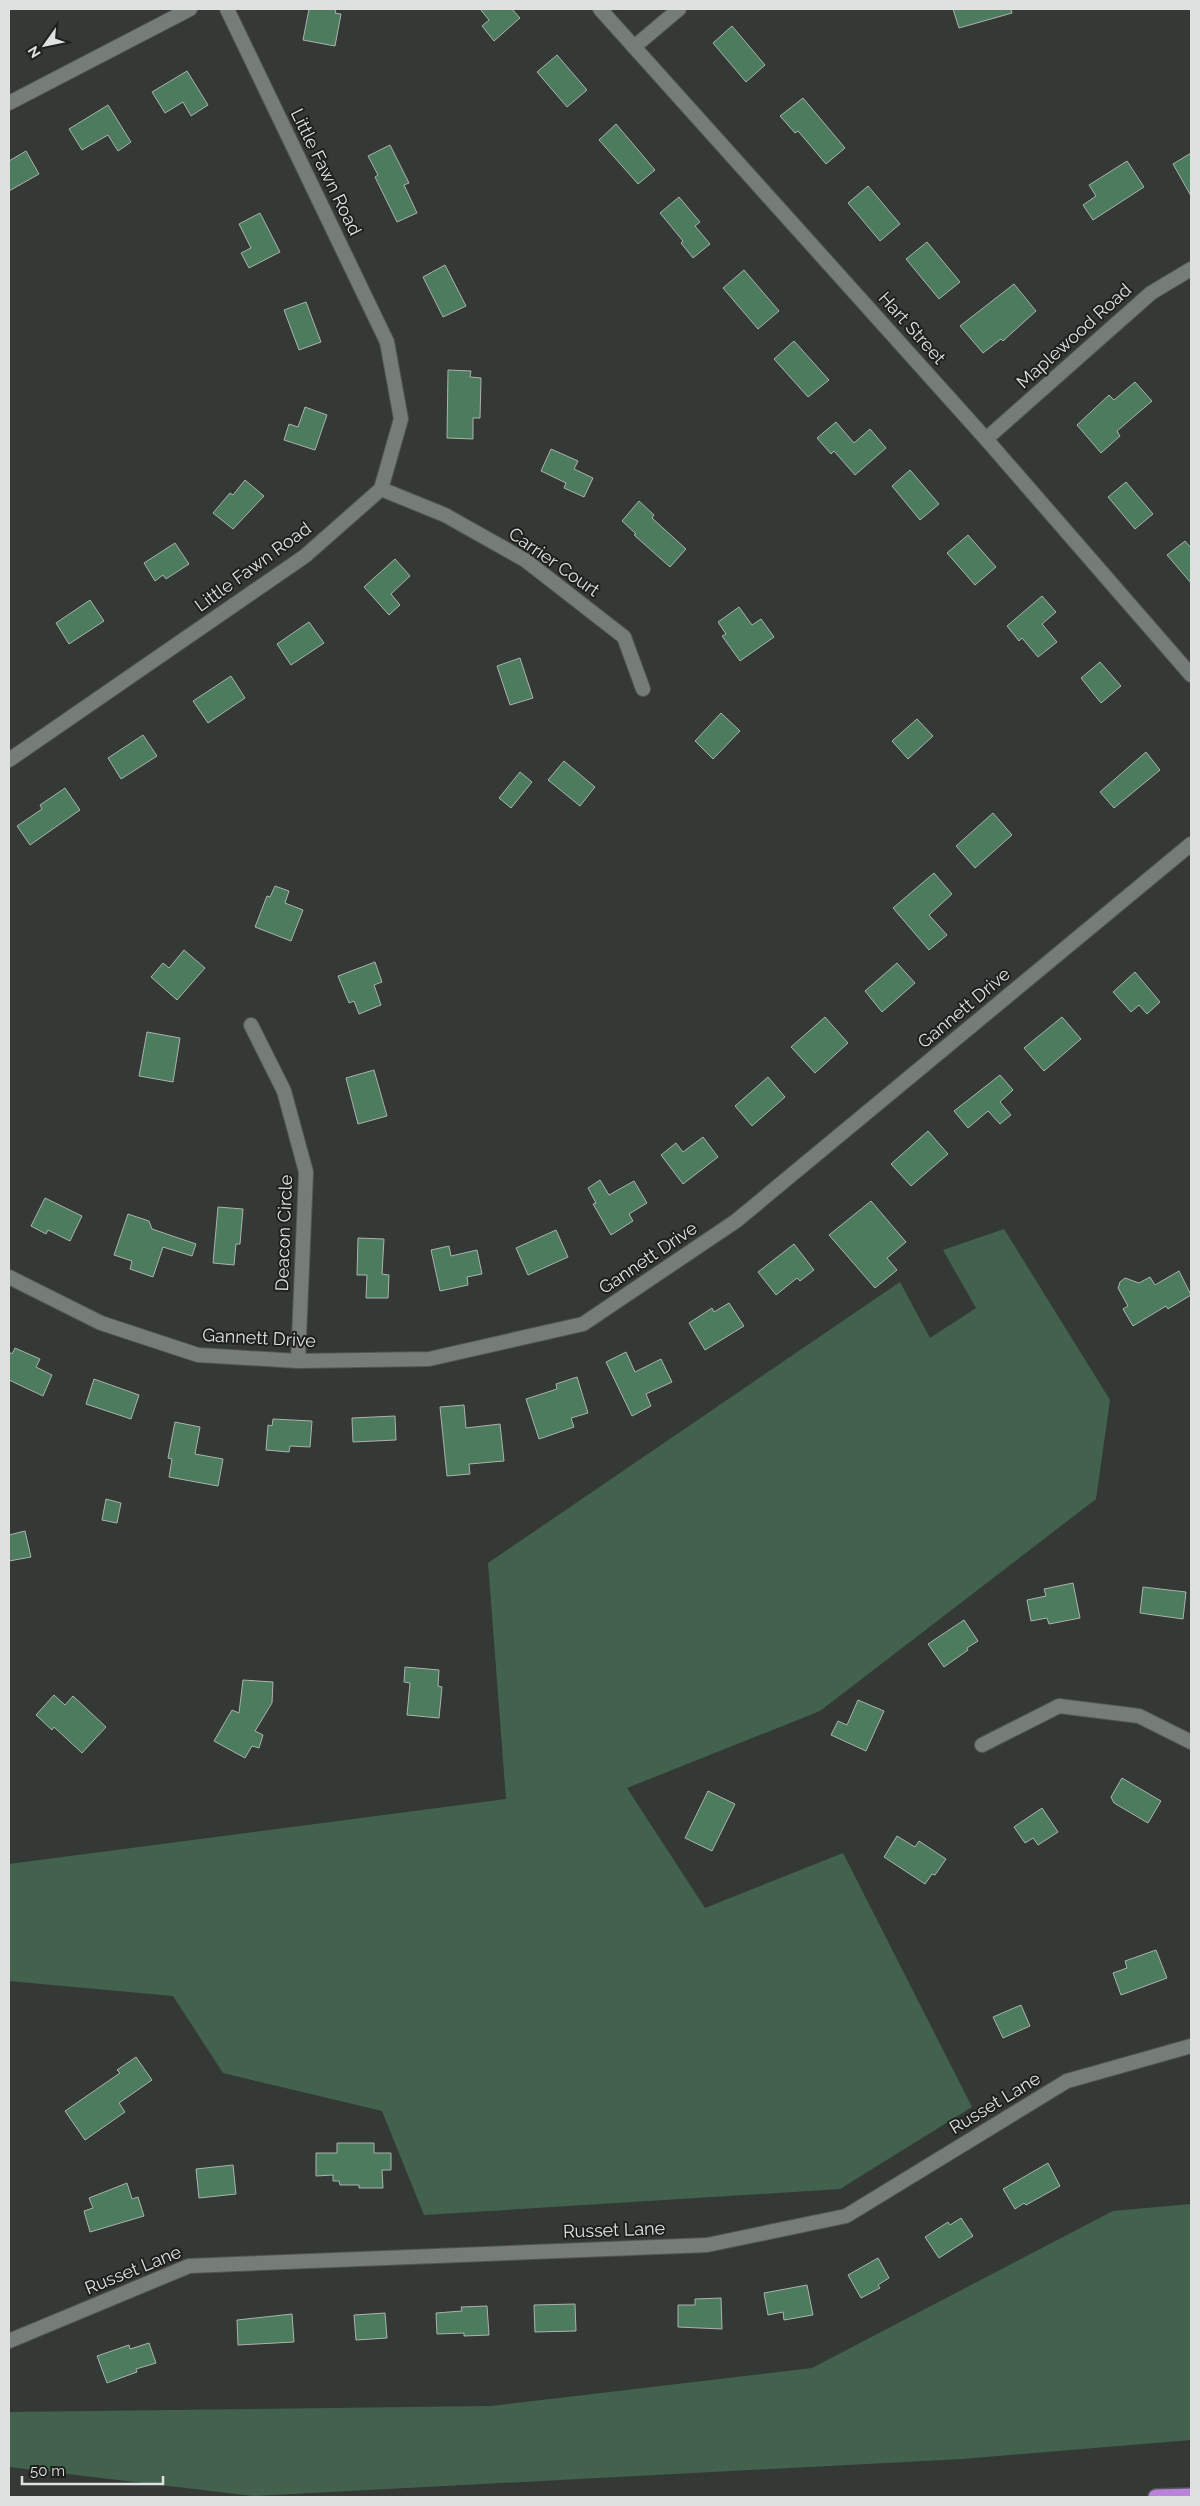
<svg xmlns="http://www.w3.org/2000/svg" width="1200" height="2506" font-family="Raleway,sans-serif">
  <rect width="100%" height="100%" fill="#343936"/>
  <!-- green -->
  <g fill="#43624e">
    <path d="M1004 1229 1110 1400 1096 1499 820 1711 627 1788 705 1908 843 1853 972 2107 840 2189 424 2215 382 2111 223 2073 173 1996 9 1981V1864L506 1799 488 1563 900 1282 930 1338 976 1308 943 1250Z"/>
    <path d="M1191 2204V2440L962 2459 253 2496 9 2467V2412L491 2406 812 2368 1113 2211Z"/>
  </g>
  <!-- building -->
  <g fill="#4c7b5d" stroke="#acb2ae">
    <path d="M309 9H336L335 13 341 14 335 46 303 40Z"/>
    <path d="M480 9H512L520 18 494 41 482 26 489 20Z"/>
    <path d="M953 9H1011L1012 13 959 28Z"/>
    <path d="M732 26 765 65 746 82 713 43Z"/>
    <path d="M557 55 587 90 567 107 537 72Z"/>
    <path d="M187 71 208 105 191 116 183 102 165 113 152 92Z"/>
    <path d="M803 98 845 148 826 164 798 131 795 133 780 116Z"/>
    <path d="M108 105 131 142 118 151 108 135 82 150 69 129Z"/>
    <path d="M616 124 655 170 638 184 599 140Z"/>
    <path d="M390 145 409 183 404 185 417 213 397 222 375 177 378 175 368 156Z"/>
    <path d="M26 151 39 174 9 191V161Z"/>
    <path d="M1191 153V196L1173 164Z"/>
    <path d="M1127 161 1144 187 1093 220 1083 205 1096 196 1089 185Z"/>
    <path d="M868 186 900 224 880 241 848 203Z"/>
    <path d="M679 197 700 222 695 226 710 244 693 258 681 243 683 241 660 213Z"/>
    <path d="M260 213 280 252 249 268 241 253 251 248 239 224Z"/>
    <path d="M927 242 960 282 939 299 906 259Z"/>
    <path d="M445 265 466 306 443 317 423 277Z"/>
    <path d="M744 270 779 311 758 329 723 288Z"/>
    <path d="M1014 284 1036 311 1003 341 1001 339 983 353 960 326Z"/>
    <path d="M306 302 321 342 299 350 284 310Z"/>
    <path d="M794 341 829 380 808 397 774 359Z"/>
    <path d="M448 370 471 371 470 377 481 378 480 418H473V439L447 438Z"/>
    <path d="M1135 382 1152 401 1117 431 1120 436 1101 453 1077 425 1109 395 1114 400Z"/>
    <path d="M305 407 327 415 315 450 284 440 289 424 298 427Z"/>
    <path d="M836 422 854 443 870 429 886 448 855 475 834 451 831 454 817 438Z"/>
    <path d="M551 449 578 461 574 469 593 478 584 497 564 488 566 483 541 471Z"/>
    <path d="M910 470 939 504 920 520 892 486Z"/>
    <path d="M245 480 264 496 233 529 213 513 230 493 233 495Z"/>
    <path d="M1126 482 1153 514 1135 529 1108 497Z"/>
    <path d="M639 501 654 515 652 518 686 549 670 567 634 535 636 534 622 521Z"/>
    <path d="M968 535 996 567 975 585 947 553Z"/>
    <path d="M1185 541 1191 548V583L1167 555Z"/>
    <path d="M175 543 189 564 166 579 163 575 155 581 144 563Z"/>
    <path d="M395 559 410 576 391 594 400 605 389 615 364 587Z"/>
    <path d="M1042 596 1056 612 1042 624 1057 642 1038 657 1022 638 1019 641 1007 626Z"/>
    <path d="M90 600 104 621 69 644 56 623Z"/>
    <path d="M739 607 752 625 761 619 774 637 740 661 722 636 726 634 718 622Z"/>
    <path d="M309 622 324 643 291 665 277 644Z"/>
    <path d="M520 658 533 698 510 705 497 666Z"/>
    <path d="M1100 662 1121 686 1101 703 1081 678Z"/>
    <path d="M231 676 245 698 208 723 193 701Z"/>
    <path d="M721 713 740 731 713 759 695 741Z"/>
    <path d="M917 719 933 736 908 759 892 741Z"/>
    <path d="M143 735 157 756 121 779 108 758Z"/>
    <path d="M1146 752 1160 770 1114 808 1100 792Z"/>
    <path d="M564 761 595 787 580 806 548 780Z"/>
    <path d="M520 772 532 782 511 808 499 798Z"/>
    <path d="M65 788 80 810 30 845 17 826 42 809 40 805Z"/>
    <path d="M993 813 1012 835 975 868 956 846Z"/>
    <path d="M934 873 952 894 929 915 947 935 929 950 893 908Z"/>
    <path d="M275 886 289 891 285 903 303 910 291 941 255 927 267 896 270 897Z"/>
    <path d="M184 950 205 968 177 1000 151 977 163 963 169 968Z"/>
    <path d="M375 962 382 982 374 985 381 1005 359 1014 354 1001 349 1003 338 976Z"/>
    <path d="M897 963 915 983 882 1012 865 991Z"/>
    <path d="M1135 972 1160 1002 1147 1014 1139 1005 1131 1012 1113 992Z"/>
    <path d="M825 1017 848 1043 815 1073 791 1047Z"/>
    <path d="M1062 1017 1081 1039 1044 1071 1024 1048Z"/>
    <path d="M147 1032 180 1038 173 1082 139 1076Z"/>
    <path d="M374 1070 387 1116 358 1124 346 1078Z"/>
    <path d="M1000 1075 1013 1090 1000 1102 1011 1115 1000 1124 988 1111 968 1128 954 1111Z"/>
    <path d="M768 1077 785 1097 752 1126 735 1106Z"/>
    <path d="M928 1131 948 1154 911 1186 891 1164Z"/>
    <path d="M703 1137 718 1157 683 1184 661 1155 676 1143 683 1152Z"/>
    <path d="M600 1180 609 1195 634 1181 647 1203 629 1214 633 1221 611 1235 593 1204 596 1203 588 1188Z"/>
    <path d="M45 1198 82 1216 70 1241 48 1230 46 1234 31 1226Z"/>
    <path d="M871 1201 906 1242 887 1258 897 1270 875 1288 829 1235Z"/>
    <path d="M218 1207 243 1209 240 1244H236L234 1265 213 1263Z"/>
    <path d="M128 1214 149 1221 152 1229 196 1244 192 1256 163 1247 153 1277 130 1269 132 1261 114 1255Z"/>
    <path d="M556 1230 568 1257 528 1275 516 1248Z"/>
    <path d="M358 1238 384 1239 382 1274 389 1275 388 1298H366L367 1275H357Z"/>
    <path d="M794 1244 814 1270 800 1281 797 1278 776 1295 758 1272Z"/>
    <path d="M449 1246 451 1256 477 1250 482 1274 467 1277 468 1285 440 1291 431 1250Z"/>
    <path d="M1179 1271 1191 1295 1168 1309 1166 1306 1133 1326 1123 1309 1128 1306 1118 1288 1120 1282 1125 1278 1139 1283 1150 1277 1155 1285Z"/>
    <path d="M729 1303 744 1326 705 1350 689 1323 712 1308 714 1312Z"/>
    <path d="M15 1348 40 1359 36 1367 52 1375 43 1396 9 1380V1352L12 1354Z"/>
    <path d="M626 1352 635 1372 661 1359 672 1382 646 1394 651 1406 632 1416 606 1362Z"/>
    <path d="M577 1377 588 1413 571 1418 574 1427 539 1439 526 1399 557 1389 556 1384Z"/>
    <path d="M94 1379 139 1395 131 1419 86 1404Z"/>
    <path d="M464 1405 466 1428 500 1424 504 1461 469 1464 470 1474 447 1476 440 1407Z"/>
    <path d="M395 1416 396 1440 353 1442 352 1418Z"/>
    <path d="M273 1419 312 1421 310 1447 290 1446 289 1452 266 1450 268 1425 272 1426Z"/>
    <path d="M175 1422 200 1427 195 1454 223 1459 218 1486 169 1477 172 1459 168 1458Z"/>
    <path d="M106 1499 121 1503 117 1523 102 1520Z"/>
    <path d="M25 1531 31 1557 9 1561V1535Z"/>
    <path d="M1073 1583 1080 1618 1049 1624 1047 1618 1031 1621 1027 1600 1046 1596 1044 1589Z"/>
    <path d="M1143 1587 1186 1592 1183 1619 1140 1613Z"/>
    <path d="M964 1620 978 1641 967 1648 968 1650 944 1667 928 1644Z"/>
    <path d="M405 1667 439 1670 438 1686 442 1687 439 1718 407 1715 410 1683 404 1682Z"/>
    <path d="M243 1680 273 1682 272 1703 255 1731 263 1735 259 1748 252 1746 245 1758 214 1741 232 1710 239 1713Z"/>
    <path d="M54 1695 65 1705 73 1696 106 1727 82 1753 54 1727 52 1730 36 1715Z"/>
    <path d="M858 1700 884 1711 866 1751 831 1735 838 1721 847 1725Z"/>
    <path d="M1122 1778 1161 1801 1148 1823 1114 1803 1111 1797Z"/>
    <path d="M708 1791 735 1804 712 1851 685 1838Z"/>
    <path d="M1042 1808 1058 1832 1038 1845 1033 1838 1025 1843 1014 1827Z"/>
    <path d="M897 1836 915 1847 919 1841 946 1859 935 1875 932 1874 925 1884 884 1857Z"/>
    <path d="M1156 1950 1167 1978 1121 1995 1113 1973 1127 1968 1125 1961Z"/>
    <path d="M1021 2005 1030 2026 1003 2038 993 2017Z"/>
    <path d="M136 2057 152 2080 119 2103 125 2112 85 2140 65 2111 120 2073 117 2070Z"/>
    <path d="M337 2143H374V2153H391V2170H382L383 2188H359V2185H340L339 2181H333V2175L316 2176V2153H337Z"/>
    <path d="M1048 2163 1060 2186 1026 2205 1024 2203 1015 2209 1003 2189Z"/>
    <path d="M233 2165 236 2194 199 2198 196 2169Z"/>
    <path d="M127 2183 132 2199 138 2197 144 2216 90 2232 84 2211 93 2208 89 2198Z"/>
    <path d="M961 2218 973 2236 939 2258 925 2237 948 2222 950 2225Z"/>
    <path d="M878 2258 889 2278 878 2285 880 2288 861 2298 848 2275Z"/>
    <path d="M807 2285 813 2315 784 2320 783 2312 768 2315 764 2293Z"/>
    <path d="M721 2298 722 2329 678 2327V2305H695V2299Z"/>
    <path d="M575 2304 576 2331 535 2332 534 2305Z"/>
    <path d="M487 2306 489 2335 464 2336V2333L437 2334 436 2313 462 2311 461 2307Z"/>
    <path d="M385 2313 387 2338 356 2340 354 2315Z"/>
    <path d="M292 2314 294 2342 238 2345 237 2320Z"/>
    <path d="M149 2343 156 2363 136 2369 137 2372 107 2383 97 2356 129 2345 130 2349Z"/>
  </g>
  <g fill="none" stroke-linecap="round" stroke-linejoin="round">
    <defs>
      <g id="minor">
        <path d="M634 47 679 9"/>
        <path d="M9 103 190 9"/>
        <path d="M986 439 1151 293 1191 269"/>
        <path d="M381 489 445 515 525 560 624 637 643 689"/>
        <path d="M9 760 305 556 381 489 401 419 387 342 227 9"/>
        <path d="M251 1025 284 1091 306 1172 298 1361"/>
        <path d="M9 1277 101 1323 198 1355 298 1361 429 1359 583 1324 736 1221 1191 844"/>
        <path d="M982 1745 1059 1706 1139 1716 1191 1742"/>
        <path d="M9 2341 189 2266 707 2245 846 2216 1067 2081 1191 2046"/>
      </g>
      <path id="tertiary" d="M600 9 986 439 1191 675"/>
      <path id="motorway" d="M1156 2497 1191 2496"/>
    </defs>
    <!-- minor casing -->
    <use href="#minor" stroke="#525753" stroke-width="16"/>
    <!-- tertiary casing -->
    <use href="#tertiary" stroke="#525753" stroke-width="16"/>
    <!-- motorway casing -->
    <use href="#motorway" stroke="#525753" stroke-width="18"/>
    <!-- minor -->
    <use href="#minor" stroke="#767c78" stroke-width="14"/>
    <!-- tertiary -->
    <use href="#tertiary" stroke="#767c78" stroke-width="14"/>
    <!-- motorway -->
    <use href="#motorway" stroke="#bb82dc" stroke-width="15"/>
  </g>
  <g text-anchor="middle" stroke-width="4" stroke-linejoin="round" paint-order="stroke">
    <!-- street labels -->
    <g font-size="18" fill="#dee1df" stroke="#1e201e">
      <text transform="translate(326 172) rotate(64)" y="6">Little Fawn Road</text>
      <text transform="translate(912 328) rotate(48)" y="6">Hart Street</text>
      <text transform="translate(1074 336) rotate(-42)" y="6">Maplewood Road</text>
      <text transform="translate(554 562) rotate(35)" y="6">Carrier Court</text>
      <text transform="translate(253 567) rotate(-36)" y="6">Little Fawn Road</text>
      <text transform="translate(964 1008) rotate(-40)" y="6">Gannett Drive</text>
      <text transform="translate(284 1233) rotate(-88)" y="6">Deacon Circle</text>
      <text transform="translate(648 1258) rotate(-34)" y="6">Gannett Drive</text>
      <text transform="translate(259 1338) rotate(3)" y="6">Gannett Drive</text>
      <text transform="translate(995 2103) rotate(-31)" y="6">Russet Lane</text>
      <text transform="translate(614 2230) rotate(-2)" y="6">Russet Lane</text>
      <text transform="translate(133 2270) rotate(-22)" y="6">Russet Lane</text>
    </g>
  </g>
  <!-- border -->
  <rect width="1200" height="2506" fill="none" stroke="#dee1df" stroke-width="20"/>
  <!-- north arrow -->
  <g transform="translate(45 45) rotate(237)" stroke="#1e201e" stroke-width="4" paint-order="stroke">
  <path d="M0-4L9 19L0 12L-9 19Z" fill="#dee1df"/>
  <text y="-8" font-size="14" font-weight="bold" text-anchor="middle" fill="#dee1df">N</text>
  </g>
  <!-- scale -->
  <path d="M22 2476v8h141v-8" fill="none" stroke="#dee1df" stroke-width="2.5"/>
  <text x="30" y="2476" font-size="15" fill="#dee1df" stroke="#1e201e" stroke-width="4" paint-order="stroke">50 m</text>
</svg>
